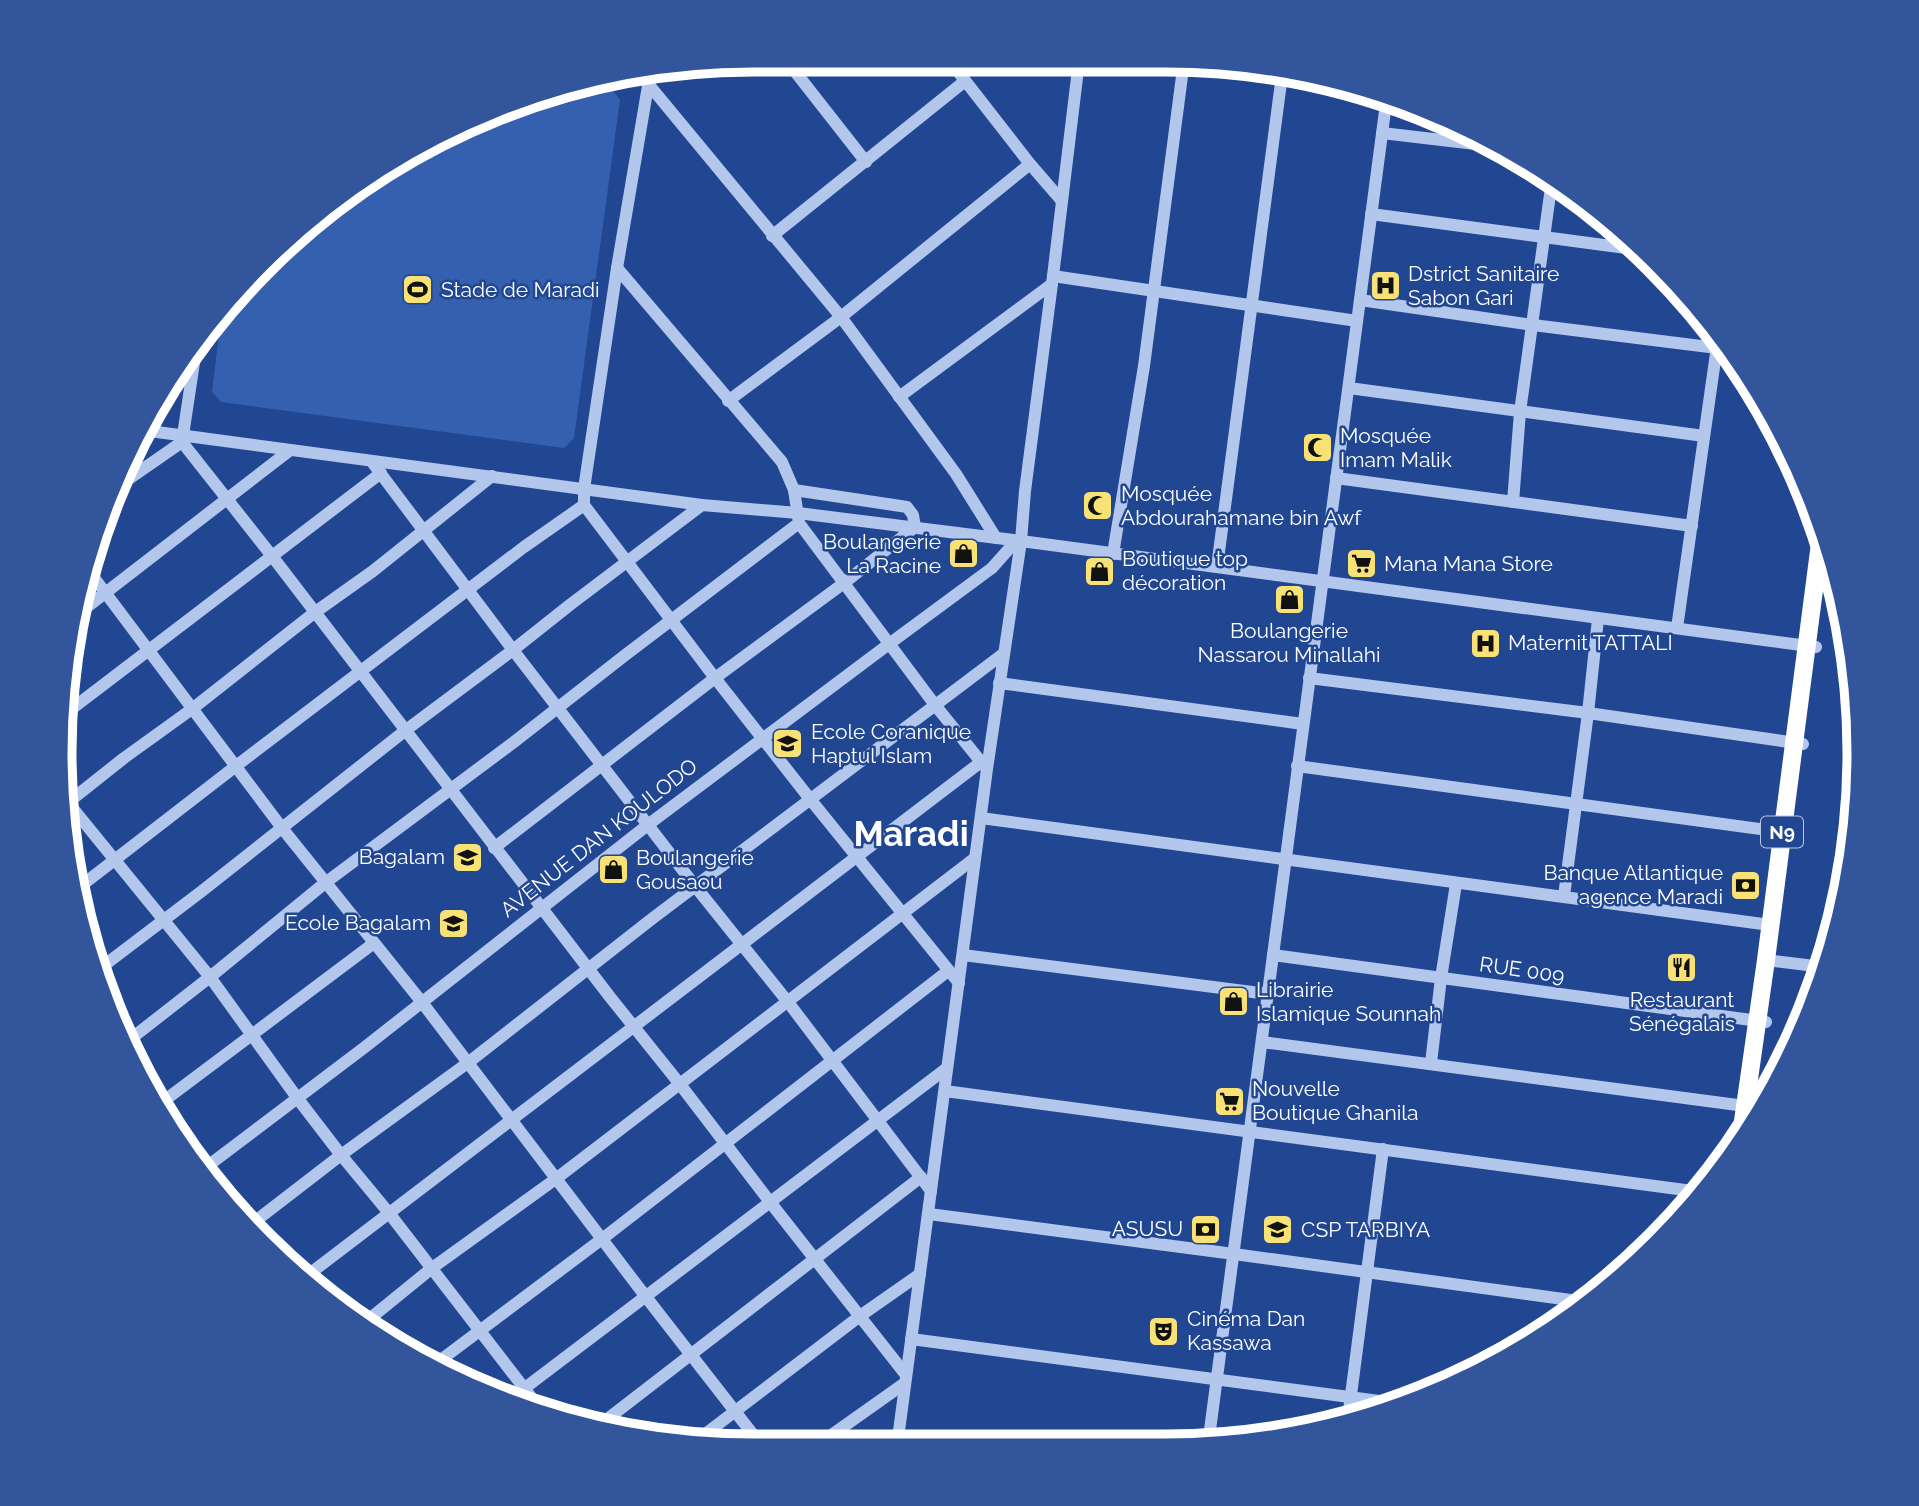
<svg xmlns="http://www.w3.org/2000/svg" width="1919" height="1506" font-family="Raleway,sans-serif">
  <rect width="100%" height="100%" fill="#214692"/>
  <!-- park -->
  <path fill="#355faf" d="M588 81 608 84 620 100 574 438 564 448 221 402 212 392 221 317 262 263 406 153 573 83Z"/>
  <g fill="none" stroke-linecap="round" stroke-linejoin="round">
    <!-- minor -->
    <g stroke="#b3c7ed" stroke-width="12">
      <path d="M786 60 866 162"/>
      <path d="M949 60 1030 164 1062 201"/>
      <path d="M640 74 841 317 956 474 996 538"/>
      <path d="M648 86 617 268 584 489V505L715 678 810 799 959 983"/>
      <path d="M1382 133 1501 147"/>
      <path d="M1371 214 1641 250"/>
      <path d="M772 236 965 81"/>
      <path d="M1053 276 1357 321"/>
      <path d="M1360 300 1533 325 1725 349"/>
      <path d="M1349 388 1704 436"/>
      <path d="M899 397 1052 284"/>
      <path d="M728 401 841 317 1030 164"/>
      <path d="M142 430 702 505 798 513 1021 541 1816 647"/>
      <path d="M182 442 272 556 610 997 679 1083 770 1202 906 1375"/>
      <path d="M372 462 513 650 695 886 788 1002 931 1191"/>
      <path d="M1336 478 1692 526"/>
      <path d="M120 485 182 442 196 349"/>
      <path d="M1513 502 1520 412 1552 180"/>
      <path d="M799 523 935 705 986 768"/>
      <path d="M1113 554 1144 366 1184 61"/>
      <path d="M86 567 282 828 421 1001 646 1297 762 1446"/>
      <path d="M1217 567 1282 75"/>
      <path d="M78 614 289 451"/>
      <path d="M1677 628 1718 339"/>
      <path d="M1309 678 1588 713 1803 744"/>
      <path d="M999 683 1303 724"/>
      <path d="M65 714 381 473"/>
      <path d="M1297 766 1782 832"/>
      <path d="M66 800 210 977 298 1099 341 1155 389 1213 541 1410"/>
      <path d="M66 804 124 758 192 709 314 613 373 571 492 476"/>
      <path d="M981 818C1244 854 1507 890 1770 925"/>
      <path d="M494 848 715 678 844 583 915 527 913 515 907 507 794 490"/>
      <path d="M77 889 236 766 524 547 584 505"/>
      <path d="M1564 896 1588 713 1598 619"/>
      <path d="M963 955 1268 994"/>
      <path d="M1273 955 1766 1022"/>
      <path d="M1766 960 1823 967"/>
      <path d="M98 970 202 891 406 730 513 650 571 604 702 505"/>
      <path d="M128 1041 210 977 325 883 514 742 624 656 799 523 794 490 782 462 617 268"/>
      <path d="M1262 1042 1745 1106"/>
      <path d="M1431 1063 1441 978 1456 884"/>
      <path d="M945 1091 1700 1192"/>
      <path d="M157 1106 374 943"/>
      <path d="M205 1168 365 1047 649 824 889 644 992 568 1016 541"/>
      <path d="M929 1214 1234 1254 1585 1302"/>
      <path d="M249 1226 341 1155 469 1062 653 918 1003 654"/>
      <path d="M304 1278 981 762"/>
      <path d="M362 1325 432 1268 557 1178 975 858"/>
      <path d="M911 1339 1402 1404"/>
      <path d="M434 1365 602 1239 948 971"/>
      <path d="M509 1400 947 1068"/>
      <path d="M1348 1418 1383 1149"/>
      <path d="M597 1427 921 1177"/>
      <path d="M696 1441 860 1316 920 1274"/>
      <path d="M1208 1445 1387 96"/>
      <path d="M816 1446 905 1383"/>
      <path d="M897 1446 987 769 1021 541 1025 491 1053 276 1079 61"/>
    </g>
    <!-- highway -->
    <path stroke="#fff" stroke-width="18" d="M1741 1135 1766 960 1822 528"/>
  </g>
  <!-- icons -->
  <defs>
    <symbol id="hospital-square" viewBox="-11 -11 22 22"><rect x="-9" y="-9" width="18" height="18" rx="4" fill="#f9e275" stroke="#214692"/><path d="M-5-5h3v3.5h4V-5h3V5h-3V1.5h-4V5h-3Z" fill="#111"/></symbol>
    <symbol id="stadium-square" viewBox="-11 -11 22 22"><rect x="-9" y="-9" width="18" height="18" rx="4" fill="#f9e275" stroke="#214692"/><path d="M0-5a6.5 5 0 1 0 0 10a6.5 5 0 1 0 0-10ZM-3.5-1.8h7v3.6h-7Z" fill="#111"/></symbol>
    <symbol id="mosque-square" viewBox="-11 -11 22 22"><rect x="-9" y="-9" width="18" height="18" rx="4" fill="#f9e275" stroke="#214692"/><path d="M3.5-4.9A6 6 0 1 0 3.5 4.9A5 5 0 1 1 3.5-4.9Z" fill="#111"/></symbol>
    <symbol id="shop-square" viewBox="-11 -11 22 22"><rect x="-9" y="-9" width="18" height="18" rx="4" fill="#f9e275" stroke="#214692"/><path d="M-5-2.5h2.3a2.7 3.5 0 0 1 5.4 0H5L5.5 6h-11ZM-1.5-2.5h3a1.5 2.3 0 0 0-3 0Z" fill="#111"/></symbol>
    <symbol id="supermarket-square" viewBox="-11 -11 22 22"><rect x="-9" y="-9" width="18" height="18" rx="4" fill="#f9e275" stroke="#214692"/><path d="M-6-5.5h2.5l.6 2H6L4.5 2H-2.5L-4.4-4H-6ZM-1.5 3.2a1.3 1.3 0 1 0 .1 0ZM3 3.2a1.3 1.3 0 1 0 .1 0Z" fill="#111"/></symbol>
    <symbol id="school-square" viewBox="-11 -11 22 22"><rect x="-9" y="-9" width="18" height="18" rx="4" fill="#f9e275" stroke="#214692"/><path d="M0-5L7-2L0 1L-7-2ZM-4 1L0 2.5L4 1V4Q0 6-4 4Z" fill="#111"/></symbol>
    <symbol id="bank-square" viewBox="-11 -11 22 22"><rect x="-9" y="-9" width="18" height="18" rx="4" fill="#f9e275" stroke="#214692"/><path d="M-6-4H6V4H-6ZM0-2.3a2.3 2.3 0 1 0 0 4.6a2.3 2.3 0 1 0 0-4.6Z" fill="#111"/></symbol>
    <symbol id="restaurant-square" viewBox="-11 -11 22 22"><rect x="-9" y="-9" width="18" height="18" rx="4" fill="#f9e275" stroke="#214692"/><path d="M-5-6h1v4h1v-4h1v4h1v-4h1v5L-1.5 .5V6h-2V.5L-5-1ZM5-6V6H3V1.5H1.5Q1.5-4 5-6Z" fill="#111"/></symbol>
    <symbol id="theatre-square" viewBox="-11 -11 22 22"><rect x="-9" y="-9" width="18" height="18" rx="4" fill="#f9e275" stroke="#214692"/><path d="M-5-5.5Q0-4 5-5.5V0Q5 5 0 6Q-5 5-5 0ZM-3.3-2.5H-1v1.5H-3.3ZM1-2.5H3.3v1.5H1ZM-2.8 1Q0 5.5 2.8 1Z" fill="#111"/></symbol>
  </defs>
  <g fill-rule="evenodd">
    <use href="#hospital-square" x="1368" y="268" width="35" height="35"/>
    <use href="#stadium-square" x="400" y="272" width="35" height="35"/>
    <use href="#mosque-square" x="1300" y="430" width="35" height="35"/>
    <use href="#mosque-square" x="1080" y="488" width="35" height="35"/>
    <use href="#shop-square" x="946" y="536" width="35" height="35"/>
    <use href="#supermarket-square" x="1344" y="546" width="35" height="35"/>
    <use href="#shop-square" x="1082" y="554" width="35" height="35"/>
    <use href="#shop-square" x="1272" y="582" width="35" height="35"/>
    <use href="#hospital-square" x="1468" y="626" width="35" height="35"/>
    <use href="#school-square" x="770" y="726" width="35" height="35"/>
    <use href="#school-square" x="450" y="840" width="35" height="35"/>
    <use href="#shop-square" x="596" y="852" width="35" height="35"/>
    <use href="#bank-square" x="1728" y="868" width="35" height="35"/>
    <use href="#school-square" x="436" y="906" width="35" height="35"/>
    <use href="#restaurant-square" x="1664" y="950" width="35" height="35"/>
    <use href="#shop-square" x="1216" y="984" width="35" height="35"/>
    <use href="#supermarket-square" x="1212" y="1084" width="35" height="35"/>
    <use href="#bank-square" x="1188" y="1212" width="35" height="35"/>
    <use href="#school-square" x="1260" y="1212" width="35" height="35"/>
    <use href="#theatre-square" x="1146" y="1314" width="35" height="35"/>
  </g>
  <g text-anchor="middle" stroke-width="5" stroke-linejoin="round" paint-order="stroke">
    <!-- shield labels -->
    <rect fill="#214692" stroke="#bcc8de" stroke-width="2" x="1761" y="816.5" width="42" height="31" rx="5"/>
    <g font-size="19" font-weight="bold" fill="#fff">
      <text x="1782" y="839">N9</text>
    </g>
    <!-- poi labels -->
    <g font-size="21" fill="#fff" stroke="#214692" text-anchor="start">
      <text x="1408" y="281">Dstrict Sanitaire<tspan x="1408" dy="24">Sabon Gari</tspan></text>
      <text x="441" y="297">Stade de Maradi</text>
      <text x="1340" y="443">Mosquée<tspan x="1340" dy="24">Imam Malik</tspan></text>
      <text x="1121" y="501">Mosquée<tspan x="1121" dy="24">Abdourahamane bin Awf</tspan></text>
      <text x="941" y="549" text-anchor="end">Boulangerie<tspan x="941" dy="24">La Racine</tspan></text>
      <text x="1122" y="566">Boutique top<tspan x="1122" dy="24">décoration</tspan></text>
      <text x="1384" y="571">Mana Mana Store</text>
      <text x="1289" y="638" text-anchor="middle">Boulangerie<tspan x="1289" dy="24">Nassarou Minallahi</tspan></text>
      <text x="1508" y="650">Maternit TATTALI</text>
      <text x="811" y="739">Ecole Coranique<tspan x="811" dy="24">Haptul Islam</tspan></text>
      <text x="445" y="864" text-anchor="end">Bagalam</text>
      <text x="636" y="865">Boulangerie<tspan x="636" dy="24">Gousaou</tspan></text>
      <text x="1723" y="880" text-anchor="end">Banque Atlantique<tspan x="1723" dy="24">agence Maradi</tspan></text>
      <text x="431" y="930" text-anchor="end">Ecole Bagalam</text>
      <text x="1256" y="997">Librairie<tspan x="1256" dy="24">Islamique Sounnah</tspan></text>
      <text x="1682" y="1007" text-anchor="middle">Restaurant<tspan x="1682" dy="24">Sénégalais</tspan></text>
      <text x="1252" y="1096">Nouvelle<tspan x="1252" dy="24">Boutique Ghanila</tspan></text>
      <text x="1183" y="1236" text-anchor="end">ASUSU</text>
      <text x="1301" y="1237">CSP TARBIYA</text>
      <text x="1187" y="1326">Cinéma Dan<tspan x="1187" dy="24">Kassawa</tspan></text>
    </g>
    <!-- street labels -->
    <g font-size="21" fill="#fff" stroke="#214692">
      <text transform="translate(599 838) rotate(-38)" y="7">AVENUE DAN KOULODO</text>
      <text transform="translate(1522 970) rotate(8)" y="7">RUE 009</text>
    </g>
    <!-- town labels -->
    <g font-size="35" font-weight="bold" fill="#fff" stroke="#214692">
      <text x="911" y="846">Maradi</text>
    </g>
  </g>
  <!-- crop -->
  <path d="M0 0H1919V1506H0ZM753 72H1166A681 681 0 0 1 1847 753V753A681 681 0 0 1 1166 1434H753A681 681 0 0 1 72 753V753A681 681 0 0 1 753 72Z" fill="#33559b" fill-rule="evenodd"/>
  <path fill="none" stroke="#fff" stroke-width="9" d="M753 72H1166A681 681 0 0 1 1847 753V753A681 681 0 0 1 1166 1434H753A681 681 0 0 1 72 753V753A681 681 0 0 1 753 72Z"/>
</svg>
